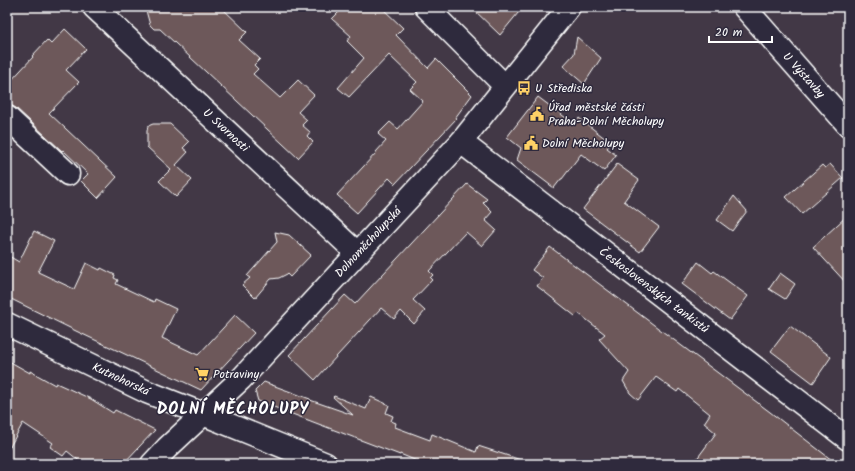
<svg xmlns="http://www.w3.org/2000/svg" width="855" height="471" font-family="Kalam,sans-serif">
  <rect width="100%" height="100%" fill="#423846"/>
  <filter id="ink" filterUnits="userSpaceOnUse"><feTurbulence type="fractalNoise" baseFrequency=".025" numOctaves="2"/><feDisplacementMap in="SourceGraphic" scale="8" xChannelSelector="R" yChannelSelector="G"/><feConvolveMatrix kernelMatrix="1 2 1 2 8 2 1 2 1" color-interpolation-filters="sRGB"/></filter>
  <g filter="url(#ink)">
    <!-- building -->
    <g fill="#6d595a" stroke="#fff">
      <path d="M145 7H221L247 32 239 40 260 59 254 65 258 69 253 74 280 98 298 80 314 95 298 112 307 120 302 125 310 132 307 136 313 142 298 158 160 29H154L150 25Z"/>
      <path d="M344 7H381L403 28 396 35 428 68 436 59 472 95 455 118 456 119 395 184 389 178 357 213 337 195 376 153V152L386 141 378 134 390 122 398 129 423 101 410 89 417 82 389 55 349 97 338 88 364 58 347 41 351 36 332 19Z"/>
      <path d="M471 7H523L500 35Z"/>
      <path d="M65 29 86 49 66 70 79 82 49 113 117 177 98 198 81 181 88 174 63 150 62 151 16 108 7 103V85L33 57 32 56 47 40 51 44Z"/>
      <path d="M577 37 601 58 584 84 563 66 574 54Z"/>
      <path d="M538 97 574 124 579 118 611 143 607 148 616 155 604 171 581 154 562 179H561L554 188 517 160 521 148 507 137Z"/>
      <path d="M153 124H170L189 142 183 148 188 152 176 165 192 180 176 197 159 181 171 169 147 147V131L148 126Z"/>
      <path d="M617 164 639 180 624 201 659 227 640 252 583 209Z"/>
      <path d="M830 164 843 178 802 214 786 197 822 165 825 168Z"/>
      <path d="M467 184 487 199 483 203 492 212 485 220 496 230 482 246 466 232 429 271 433 275 430 278 432 280 413 300 425 311 414 324 401 311 394 319 381 308 315 380 289 355 345 295 355 304Z"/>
      <path d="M734 196 747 211 732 231 717 220Z"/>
      <path d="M848 215V285L813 247Z"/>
      <path d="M34 231 54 241 38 272 74 289 86 263 100 270 101 268 115 275 114 278 118 280 116 284 154 302 155 299 176 309 162 338 198 355 235 315 254 333 201 390 76 331 7 297V255L19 262Z"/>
      <path d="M275 232 289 235 311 255 290 277 287 274 279 278 271 279 255 298 242 285 250 278 247 276 277 242Z"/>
      <path d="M550 247 770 412 837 464H693L716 433 704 423 710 414 679 389 677 392 656 377 638 400 630 393 623 381 629 372 599 339 605 334 578 313 575 316 537 286 543 278 532 270Z"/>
      <path d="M698 262 712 273 714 271 748 296 730 320 682 284Z"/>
      <path d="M780 273 795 284 785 299 769 289Z"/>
      <path d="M790 326 831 357 813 383 771 351Z"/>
      <path d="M7 360 30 373V371L55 385 56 383 91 399 113 413 115 410 155 430 123 464H83L67 451 63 456 50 447 53 443 23 423 7 452Z"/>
      <path d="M264 382 310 399V400L353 415 333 397 334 396 366 409 371 397 389 405 386 413 393 416 391 421 396 423 395 427 430 440 432 434 476 452 478 446 524 461 523 464H424L400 454V455L258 401 255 391Z"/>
    </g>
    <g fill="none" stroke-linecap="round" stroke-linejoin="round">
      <defs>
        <g id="street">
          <path d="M94 7 357 253"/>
          <path d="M426 7 505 86"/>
          <path d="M744 7 848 125"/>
          <path d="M7 117 68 174"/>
          <path d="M461 142 848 439"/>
        </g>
        <g id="secondary">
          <path d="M7 324 147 392 203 414 326 464"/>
          <path d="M152 464 167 448 241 379 461 142 569 7"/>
        </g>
      </defs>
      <!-- street casing -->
      <use href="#street" stroke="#fff" stroke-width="25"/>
      <!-- secondary casing -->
      <use href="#secondary" stroke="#fff" stroke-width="25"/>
      <!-- street -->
      <use href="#street" stroke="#2f2a3d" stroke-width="22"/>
      <!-- secondary -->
      <use href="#secondary" stroke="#2f2a3d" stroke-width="22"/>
    </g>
  </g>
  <!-- icons -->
  <defs>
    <symbol id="bus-bare" viewBox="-9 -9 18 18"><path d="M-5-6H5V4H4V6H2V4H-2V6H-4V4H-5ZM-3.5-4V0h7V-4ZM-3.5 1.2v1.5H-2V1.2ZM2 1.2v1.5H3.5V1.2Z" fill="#ffd166" stroke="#2f2a3d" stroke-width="2.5" paint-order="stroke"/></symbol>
    <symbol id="civic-bare" viewBox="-9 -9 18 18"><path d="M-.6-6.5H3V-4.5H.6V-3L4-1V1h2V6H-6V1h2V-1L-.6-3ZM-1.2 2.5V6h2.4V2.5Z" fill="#ffd166" stroke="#2f2a3d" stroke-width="2.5" paint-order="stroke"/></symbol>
    <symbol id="supermarket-bare" viewBox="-9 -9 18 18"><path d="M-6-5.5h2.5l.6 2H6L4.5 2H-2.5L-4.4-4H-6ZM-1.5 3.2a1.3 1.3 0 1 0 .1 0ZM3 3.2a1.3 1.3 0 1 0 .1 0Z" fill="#ffd166" stroke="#2f2a3d" stroke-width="2.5" paint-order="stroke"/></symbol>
  </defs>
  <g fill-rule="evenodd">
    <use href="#bus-bare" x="514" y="78" width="20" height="20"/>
    <use href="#civic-bare" x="527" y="104" width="20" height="20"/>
    <use href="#civic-bare" x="521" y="133" width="20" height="20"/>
    <use href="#supermarket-bare" x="192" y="364" width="20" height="20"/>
  </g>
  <g text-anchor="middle" stroke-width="3" stroke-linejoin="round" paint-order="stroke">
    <!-- street labels -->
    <g font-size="12" fill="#fff" stroke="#2f2a3d">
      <text transform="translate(804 75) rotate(48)" y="4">U Výstavby</text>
      <text transform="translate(226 130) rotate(43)" y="4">U Svornosti</text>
      <text transform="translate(368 242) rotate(-47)" y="4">Dolnoměcholupská</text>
      <text transform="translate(654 290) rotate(37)" y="4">Československých tankistů</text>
      <text transform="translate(121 379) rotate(25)" y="4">Kutnohorská</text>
    </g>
    <!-- poi labels -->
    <g font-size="12" fill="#fff" stroke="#2f2a3d" text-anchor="start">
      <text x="535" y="92">U Střediska</text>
      <text x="548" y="111">Úřad městské části<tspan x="548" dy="14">Praha-Dolní Měcholupy</tspan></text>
      <text x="542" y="147">Dolní Měcholupy</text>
      <text x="213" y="378">Potraviny</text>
    </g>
    <!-- district labels -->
    <g font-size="16" font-weight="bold" letter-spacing="1" fill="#fff" stroke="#2f2a3d">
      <text x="233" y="414">DOLNÍ MĚCHOLUPY</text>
    </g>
  </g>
  <!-- margin -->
  <rect width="855" height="471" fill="none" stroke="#2f2a3d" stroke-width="24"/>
  <rect x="12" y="12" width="831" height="447" fill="none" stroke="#fff" stroke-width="1.5" filter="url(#ink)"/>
  <!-- scale -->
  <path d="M709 36v6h63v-6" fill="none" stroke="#ffffff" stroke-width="2"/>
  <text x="715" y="36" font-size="12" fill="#ffffff" stroke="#2f2a3d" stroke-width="3" paint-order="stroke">20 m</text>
</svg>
